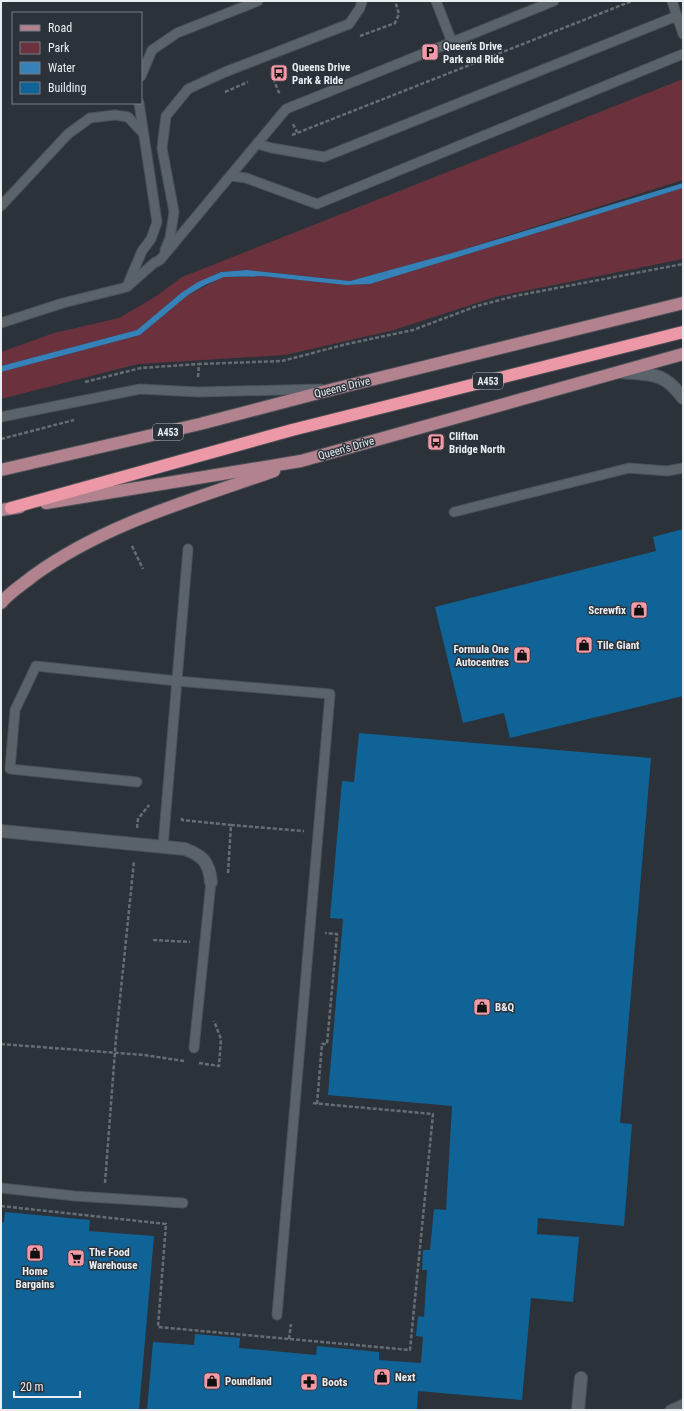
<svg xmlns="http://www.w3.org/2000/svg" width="684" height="1411" font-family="'Roboto Condensed',sans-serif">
  <rect width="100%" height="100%" fill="#2b3239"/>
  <!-- green -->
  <g fill="#6b323d">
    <path d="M683 79V180L452 253 350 281 247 270 220 272 181 293 137 330 1 366V352L54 333 119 318 155 297 182 277Z"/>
    <path d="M683 188V259L495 297 394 330 285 355 138 364 1 399V372L140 335 188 295 223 277 262 276 346 285 370 284Z"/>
  </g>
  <!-- water -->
  <path fill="#3681b7" d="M683 183V188L370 284 346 285 262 276 224 277 205 285 188 295 140 335 1 372V366L137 330 181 293 198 282 221 272 247 270 350 281 452 253Z"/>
  <!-- building -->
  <g fill="#106397">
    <path d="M683 529V696L510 738 504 713 463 723 435 607 656 551 653 537Z"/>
    <path d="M359 733 651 758 620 1123 632 1124 624 1226 538 1218 537 1234 579 1237 573 1302 531 1298 522 1400 418 1391 417 1410H147L153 1342 194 1345 195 1334 240 1338 239 1348 316 1355 317 1346 379 1352V1360L421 1363 423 1337 416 1336 418 1316 424 1317 427 1270H422L423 1250H430L434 1209 446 1210 452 1106 328 1095 343 919 330 918 342 781 354 782Z"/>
    <path d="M5 1212 90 1220 89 1231 154 1236 139 1410H1V1222H4Z"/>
  </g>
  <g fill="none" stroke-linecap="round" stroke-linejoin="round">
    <defs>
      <g id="lane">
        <path d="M436 1 452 42"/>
        <path d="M672 1 683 34"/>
        <path d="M141 76 152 50 177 33 258 1"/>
        <path d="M257 144 272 148 324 157 677 16"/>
        <path d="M231 176 246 178 317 204 683 54"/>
        <path d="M1 206 68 134 90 118 115 115 128 117 143 133"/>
        <path d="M165 250 170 238 174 212 162 148 166 116 188 89 225 72 349 24 360 8 362 1"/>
        <path d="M128 284 142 251 151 239 157 222 139 103"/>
        <path d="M1 323 63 303 127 287 154 263 160 260 286 109 554 1"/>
        <path d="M1 417 140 389 198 392 321 389"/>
        <path d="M454 512 629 468 667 471 683 468"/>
        <path d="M137 782 10 769 15 710 36 666 177 681 330 694 277 1315"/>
        <path d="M163 846 188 549"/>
        <path d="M194 1048 211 882"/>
        <path d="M1 1188 75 1196 183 1203"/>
        <path d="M670 1410 683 1404"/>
      </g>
      <g id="street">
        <path d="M1 831 185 849C203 856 209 862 211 882"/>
        <path d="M578 1410 581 1378"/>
      </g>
      <path id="secondary" d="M620 372C651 375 663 371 683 398"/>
      <g id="primary">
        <path d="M1 470 200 424 334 389 683 303"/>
        <path d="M46 503 301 461 683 354"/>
        <path d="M1 510 20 507"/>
        <path d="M1 603C10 592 22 585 33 576 104 524 192 500 274 471"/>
      </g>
      <path id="highway" d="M11 508 292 430 683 332"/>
    </defs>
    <!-- lane casing -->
    <use href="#lane" stroke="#4b5157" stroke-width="11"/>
    <!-- street casing -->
    <use href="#street" stroke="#4b5157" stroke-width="14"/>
    <!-- secondary casing -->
    <use href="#secondary" stroke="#4b5157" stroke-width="14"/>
    <!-- primary casing -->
    <use href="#primary" stroke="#4b5157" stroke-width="14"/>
    <!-- highway casing -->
    <use href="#highway" stroke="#4b5157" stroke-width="14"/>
    <!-- path -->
    <g stroke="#666d73" stroke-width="2.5" stroke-dasharray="4 2" stroke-linecap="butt">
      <path d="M360 36 395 23 399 14 395 1"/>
      <path d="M271 73 280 95"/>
      <path d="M225 92 248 82"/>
      <path d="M293 124 297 132"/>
      <path d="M292 135 632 1"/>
      <path d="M198 377 199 364 282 361 347 344 413 330 477 306 515 296 683 264"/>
      <path d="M85 382 141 368 199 364"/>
      <path d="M1 439 74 420"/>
      <path d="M132 546 143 569"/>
      <path d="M182 818V820L231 825"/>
      <path d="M137 828 138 819 149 805"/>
      <path d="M228 873 231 825 304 831"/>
      <path d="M153 940 190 942"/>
      <path d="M1 1044 144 1055 184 1061"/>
      <path d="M199 1063 219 1066 221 1039 214 1021"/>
      <path d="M317 1104 322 1044H327L337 934 325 933"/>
      <path d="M105 1183 116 1038 134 861"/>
      <path d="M1 1206 166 1224 158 1327 410 1350 433 1114 311 1103"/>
      <path d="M289 1339 291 1324"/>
    </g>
    <!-- lane -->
    <use href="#lane" stroke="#5a636a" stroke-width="9"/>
    <!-- street -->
    <use href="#street" stroke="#5a636a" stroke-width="12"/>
    <!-- secondary -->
    <use href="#secondary" stroke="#5a636a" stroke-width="12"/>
    <!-- primary -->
    <use href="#primary" stroke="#b2838e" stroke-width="12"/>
    <!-- highway -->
    <use href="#highway" stroke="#ed98a6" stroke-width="12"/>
  </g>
  <!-- icons -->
  <defs>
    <symbol id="parking-square" viewBox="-11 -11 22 22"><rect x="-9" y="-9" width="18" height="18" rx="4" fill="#f39aa9" stroke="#2b3239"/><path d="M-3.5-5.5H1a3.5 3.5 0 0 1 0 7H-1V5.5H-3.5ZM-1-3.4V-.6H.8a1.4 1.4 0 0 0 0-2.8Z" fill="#111"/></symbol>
    <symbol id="bus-square" viewBox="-11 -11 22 22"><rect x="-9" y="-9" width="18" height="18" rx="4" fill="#f39aa9" stroke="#2b3239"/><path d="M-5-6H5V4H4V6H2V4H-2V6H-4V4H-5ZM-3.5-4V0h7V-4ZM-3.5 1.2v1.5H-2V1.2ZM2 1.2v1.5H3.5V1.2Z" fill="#111"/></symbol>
    <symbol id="shop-square" viewBox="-11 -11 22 22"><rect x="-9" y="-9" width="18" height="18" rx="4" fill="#f39aa9" stroke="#2b3239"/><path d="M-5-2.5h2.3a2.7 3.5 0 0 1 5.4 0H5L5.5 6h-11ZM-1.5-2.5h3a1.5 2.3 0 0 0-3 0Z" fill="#111"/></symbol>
    <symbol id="supermarket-square" viewBox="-11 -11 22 22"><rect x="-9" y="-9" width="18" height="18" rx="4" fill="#f39aa9" stroke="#2b3239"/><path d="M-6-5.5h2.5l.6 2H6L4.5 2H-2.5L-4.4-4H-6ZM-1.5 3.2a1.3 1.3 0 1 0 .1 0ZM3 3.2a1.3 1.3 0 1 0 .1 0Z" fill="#111"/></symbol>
    <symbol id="pharmacy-square" viewBox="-11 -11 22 22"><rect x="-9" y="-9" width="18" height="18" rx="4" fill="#f39aa9" stroke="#2b3239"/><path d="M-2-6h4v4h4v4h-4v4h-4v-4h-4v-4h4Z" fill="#111"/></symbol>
  </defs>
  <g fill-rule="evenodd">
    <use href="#parking-square" x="420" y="42" width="20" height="20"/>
    <use href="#bus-square" x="269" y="63" width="20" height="20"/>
    <use href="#bus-square" x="426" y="432" width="20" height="20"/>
    <use href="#shop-square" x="629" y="600" width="20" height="20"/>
    <use href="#shop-square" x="574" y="635" width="20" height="20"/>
    <use href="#shop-square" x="512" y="645" width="20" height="20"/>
    <use href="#shop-square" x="472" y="997" width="20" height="20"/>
    <use href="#shop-square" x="25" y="1243" width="20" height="20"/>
    <use href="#supermarket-square" x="66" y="1248" width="20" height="20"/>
    <use href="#shop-square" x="372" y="1367" width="20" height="20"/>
    <use href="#shop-square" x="202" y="1371" width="20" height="20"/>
    <use href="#pharmacy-square" x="299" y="1372" width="20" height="20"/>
  </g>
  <g text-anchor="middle" stroke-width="3" stroke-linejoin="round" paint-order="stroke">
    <!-- shield labels -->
    <g fill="#2b3239" stroke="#b0b6bb" stroke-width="1">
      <rect x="473" y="373" width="30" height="16" rx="3"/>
      <rect x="153" y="424" width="30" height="16" rx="3"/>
    </g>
    <g font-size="10" font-weight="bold" fill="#e9eef3">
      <text x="488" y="385">A453</text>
      <text x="168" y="436">A453</text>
    </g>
    <!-- poi labels -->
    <g font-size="11" font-weight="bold" fill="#e9eef3" stroke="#2b3239" text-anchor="start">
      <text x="443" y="50">Queen's Drive<tspan x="443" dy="13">Park and Ride</tspan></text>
      <text x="292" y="71">Queens Drive<tspan x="292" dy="13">Park &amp; Ride</tspan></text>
      <text x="449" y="440">Clifton<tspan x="449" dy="13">Bridge North</tspan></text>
      <text x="626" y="614" text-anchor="end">Screwfix</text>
      <text x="597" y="649">Tile Giant</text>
      <text x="509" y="653" text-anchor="end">Formula One<tspan x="509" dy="13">Autocentres</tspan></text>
      <text x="495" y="1011">B&amp;Q</text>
      <text x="89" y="1256">The Food<tspan x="89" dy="13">Warehouse</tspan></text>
      <text x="35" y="1275" text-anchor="middle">Home<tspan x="35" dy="13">Bargains</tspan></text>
      <text x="395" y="1381">Next</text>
      <text x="225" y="1385">Poundland</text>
      <text x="322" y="1386">Boots</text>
    </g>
    <!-- street labels -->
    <g font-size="11" fill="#e9eef3" stroke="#2b3239">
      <text transform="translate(342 387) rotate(-14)" y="4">Queens Drive</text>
      <text transform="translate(346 448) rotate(-16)" y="4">Queen's Drive</text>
    </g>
  </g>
  <!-- border -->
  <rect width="684" height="1411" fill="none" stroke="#e9eef3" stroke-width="4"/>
  <!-- legend -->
  <rect x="12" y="12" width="130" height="92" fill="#2b3239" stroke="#777d83"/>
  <rect x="20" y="25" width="20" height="6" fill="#b2838e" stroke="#777d83"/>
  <text x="48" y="32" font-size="12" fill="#e9eef3">Road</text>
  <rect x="20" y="42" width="20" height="12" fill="#6b323d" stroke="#777d83"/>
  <text x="48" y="52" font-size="12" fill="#e9eef3">Park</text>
  <rect x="20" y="62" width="20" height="12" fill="#3681b7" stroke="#777d83"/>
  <text x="48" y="72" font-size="12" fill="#e9eef3">Water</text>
  <rect x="20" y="82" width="20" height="12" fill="#106397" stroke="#777d83"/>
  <text x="48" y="92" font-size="12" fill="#e9eef3">Building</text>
  <!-- scale -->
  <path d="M14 1391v6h66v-6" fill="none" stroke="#e9eef3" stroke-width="2"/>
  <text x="20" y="1391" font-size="12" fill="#e9eef3" stroke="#2b3239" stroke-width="3" paint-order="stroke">20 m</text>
</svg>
